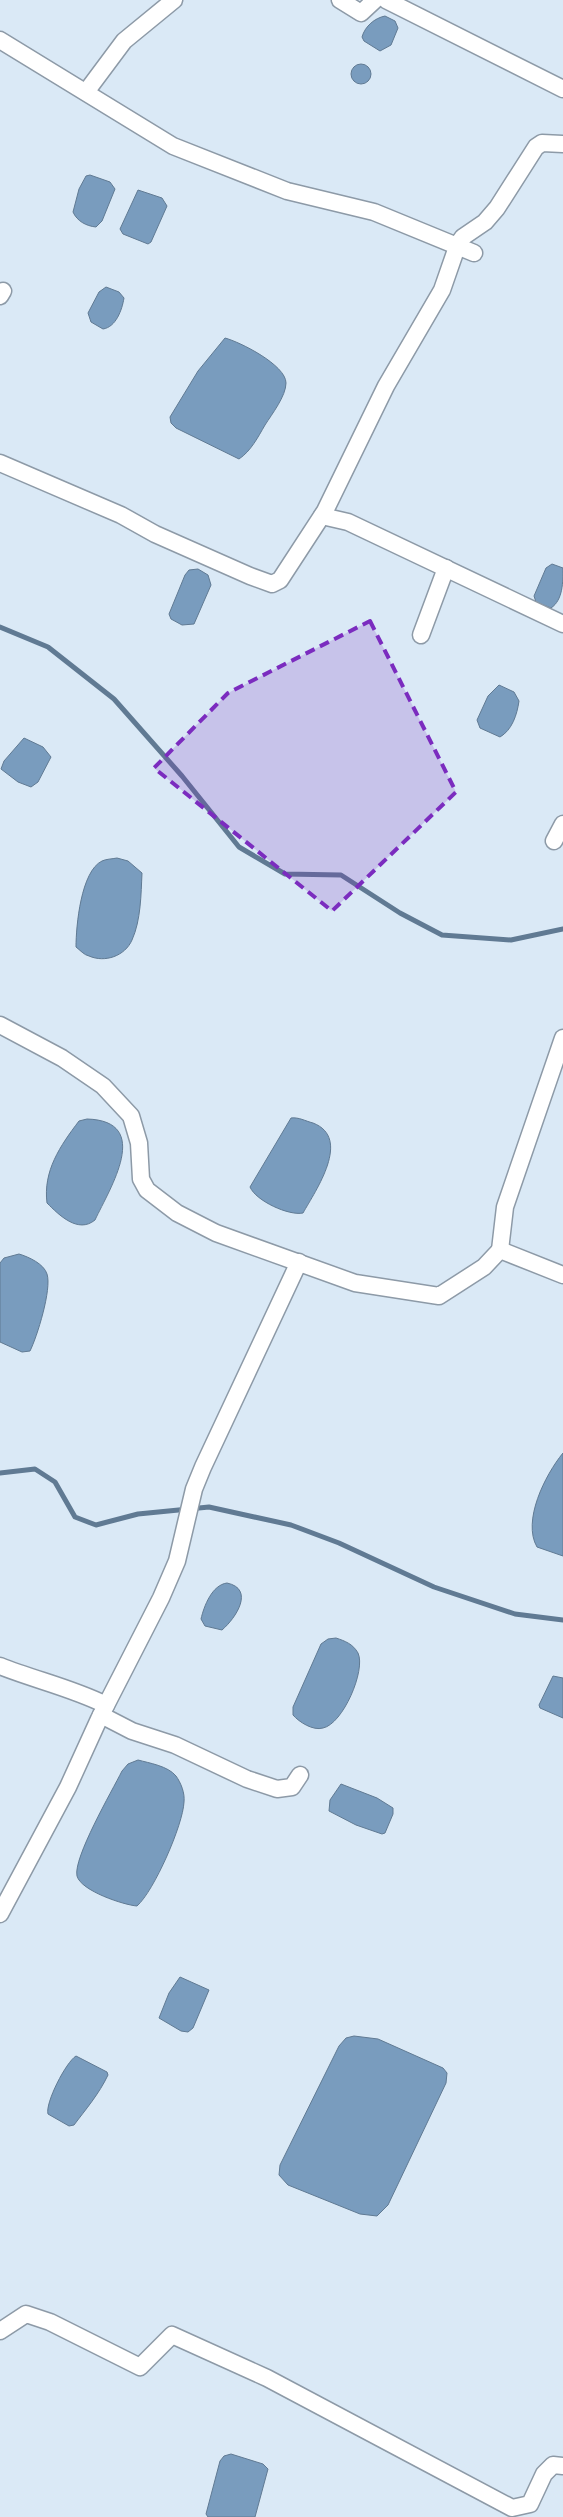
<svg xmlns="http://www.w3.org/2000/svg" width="563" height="2517" font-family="'Golos Text',sans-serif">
  <rect width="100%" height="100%" fill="#dae9f6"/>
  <!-- water -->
  <g fill="#799cbe" stroke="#607a93">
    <path d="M385 16 395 21 398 28 391 45 380 51 364 41 362 37C365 26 375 18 385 16Z"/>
    <circle cx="361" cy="74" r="10"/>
    <path d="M90 175 110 182 115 189 102 221 96 227C86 226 77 221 73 212L79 189 86 176Z"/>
    <path d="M138 190 162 198 167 206 151 242 148 244 123 234 120 229Z"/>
    <path d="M106 287 119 292 124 298C122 310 116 327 103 329L91 322 88 313 99 292Z"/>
    <path d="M225 338C240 342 286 365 286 383 286 396 272 414 265 425 258 437 251 451 239 459L176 428 171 423 170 417 198 371Z"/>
    <path d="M552 564 563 568C563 582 563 600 551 608L536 602 534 596 546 568Z"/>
    <path d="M198 569 208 575 211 585 194 624 182 625 171 619 169 614 185 575 189 570Z"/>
    <path d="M499 685 514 692 519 701C517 715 512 730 500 737L480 728 477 720 488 696Z"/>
    <path d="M24 738 43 747 51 757 38 782 31 787 18 782 1 769 4 761Z"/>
    <path d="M117 858 128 861 142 873C141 894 141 920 132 940 125 956 105 963 89 956 84 955 80 950 76 947 76 926 81 871 102 861 106 859 112 859 117 858Z"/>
    <path d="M291 1118C299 1117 305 1121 313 1123 352 1138 316 1190 303 1213 289 1216 256 1201 250 1187Z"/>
    <path d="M87 1119C153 1121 110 1188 95 1220 78 1234 59 1215 47 1203 43 1171 60 1146 79 1121Z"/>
    <path d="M19 1254C29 1257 44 1264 47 1274 52 1289 37 1337 30 1351L22 1352 0 1342V1263L4 1258Z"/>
    <path d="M563 1453V1556L537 1547C522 1521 545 1475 563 1453Z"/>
    <path d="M227 1583C255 1589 236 1618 222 1630L205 1626 201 1619C204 1606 212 1585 227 1583Z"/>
    <path d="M336 1638C345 1641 353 1644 358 1653 366 1670 343 1724 323 1728 313 1731 299 1722 293 1715V1707L321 1644 328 1639Z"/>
    <path d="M553 1676 563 1678V1718L540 1708 539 1705Z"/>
    <path d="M138 1760C149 1763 168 1766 176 1776 181 1783 185 1793 184 1802 183 1825 154 1891 137 1906 124 1905 81 1891 77 1876 73 1858 112 1791 122 1771L128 1764Z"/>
    <path d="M341 1784 377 1798 393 1808V1814L385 1833 382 1834 356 1825 329 1811 330 1800Z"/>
    <path d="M180 1977 209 1990 193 2028 188 2032 181 2031 159 2018 169 1993Z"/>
    <path d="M354 2036 378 2039 443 2068 447 2073 446 2083 388 2205 377 2216 360 2214 288 2185 279 2175 280 2165 339 2046 346 2038Z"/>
    <path d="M76 2056 107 2072 108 2075C99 2094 86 2109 74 2125L69 2126 48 2114C45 2103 66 2062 76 2056Z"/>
    <path d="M231 2454 263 2464 268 2469 255 2517H208L206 2514 220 2461 224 2456Z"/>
  </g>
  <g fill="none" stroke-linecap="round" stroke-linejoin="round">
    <!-- stream -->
    <g stroke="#607a93" stroke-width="5">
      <path d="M0 627 48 647 114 699 182 776 239 847 285 874 341 875 400 913 442 935 511 940 563 929"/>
      <path d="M0 1473 35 1469 55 1482 75 1517 96 1525 138 1514 209 1507 291 1525 339 1543 434 1587 515 1614 563 1620"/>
    </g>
    <defs>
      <g id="minor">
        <path d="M340 0 361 13 375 0"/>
        <path d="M386 0 563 89"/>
        <path d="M0 40 173 146 287 191 374 212 474 253"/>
        <path d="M86 92 124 41 174 0"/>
        <path d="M0 296 3 291"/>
        <path d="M0 463 121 515 155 534 250 576 272 584 280 580 325 511 386 386 442 290 458 244 463 237 485 222 497 208 536 147 542 143 563 144"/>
        <path d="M322 516 348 522 563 624"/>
        <path d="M421 635 446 568"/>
        <path d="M554 841 563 824"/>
        <path d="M0 1025 62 1058 103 1086 131 1116 139 1143 141 1179 147 1190 177 1213 216 1233 355 1283 439 1296 484 1267 500 1250 563 1275"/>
        <path d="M500 1250 505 1207 563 1038"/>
        <path d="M0 1666C35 1680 72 1688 106 1705"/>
        <path d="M101 1715 132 1731 175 1745 247 1779 277 1789 292 1787 300 1775"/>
        <path d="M0 1914 68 1787 99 1719 161 1598 177 1561 194 1489 203 1467 299 1262"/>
        <path d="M0 2331 26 2314 50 2322 140 2367 172 2335 267 2378 512 2508 530 2504 544 2474 553 2465 563 2466"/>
      </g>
    </defs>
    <!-- minor casing -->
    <use href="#minor" stroke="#8d9aa7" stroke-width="19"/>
    <!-- minor -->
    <use href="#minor" stroke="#fff" stroke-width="16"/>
  </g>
  <!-- marked area -->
  <path fill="#7b2cbf" fill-opacity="0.2" stroke="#7b2cbf" stroke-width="4" stroke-dasharray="10 6" stroke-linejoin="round" d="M370 621 456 792 332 911 154 768 228 693Z"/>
</svg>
